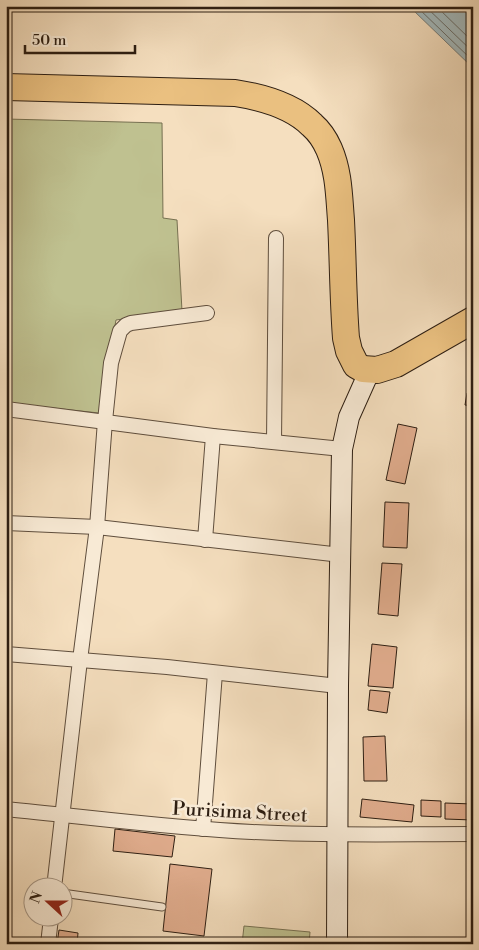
<svg xmlns="http://www.w3.org/2000/svg" width="479" height="950" font-family="'Libre Bodoni',serif">
  <rect width="100%" height="100%" fill="#f5dfbf"/>
  <filter id="stains"><feTurbulence type="fractalNoise" baseFrequency=".004" numOctaves="4"/><feColorMatrix values="0 0 0 0 .2 0 0 0 0 .09 0 0 0 0 .02 0 0 0 .5 -.17"/></filter>
  <radialGradient id="worn" r=".72"><stop offset=".6" stop-color="#630" stop-opacity="0"/><stop offset="1" stop-color="#630" stop-opacity=".3"/></radialGradient>
  <!-- green -->
  <g fill="#bfc190" stroke="#767051">
    <path d="M6 119 162 123 163 218 177 220 182 311 116 320 99 413 6 403Z"/>
    <path d="M244 926 310 932 309 944H242Z"/>
  </g>
  <!-- water -->
  <path fill="#a2b9bd" stroke="#737b79" d="M406 6H473V68L413 10Z"/>
  <g fill="none" stroke-linecap="round" stroke-linejoin="round">
    <!-- shore -->
    <g stroke="#686c68" stroke-width="1">
      <path d="M416 6 473 61"/>
      <path d="M425 6 473 52"/>
      <path d="M436 6 473 42"/>
    </g>
  </g>
  <!-- building -->
  <g fill="#e1ad8e" stroke="#2d1e12">
    <path d="M467 393H473V406L465 405Z"/>
    <path d="M398 424 417 428 405 484 386 480Z"/>
    <path d="M385 502 409 503 407 548 383 547Z"/>
    <path d="M382 563 402 564 398 616 378 614Z"/>
    <path d="M372 644 397 647 393 688 368 686Z"/>
    <path d="M370 690 390 692 387 713 368 710Z"/>
    <path d="M385 736 387 781H364L363 737Z"/>
    <path d="M362 799 414 805 412 822 360 817Z"/>
    <path d="M421 800 441 801V817L421 816Z"/>
    <path d="M445 803 473 804V820L445 819Z"/>
    <path d="M115 829 175 836 172 857 113 851Z"/>
    <path d="M170 864 212 869 204 936 163 931Z"/>
    <path d="M59 930 78 933 77 944H57Z"/>
  </g>
  <g fill="none" stroke-linecap="round" stroke-linejoin="round">
    <defs>
      <path id="lane" d="M62 893 162 907"/>
      <g id="street">
        <path d="M6 409 213 436 342 449"/>
        <path d="M274 442 276 238"/>
        <path d="M6 523 97 527 341 555"/>
        <path d="M205 540 213 436"/>
        <path d="M6 654 167 667 338 686"/>
        <path d="M6 809C88 817 170 828 252 832 326 836 399 834 473 834"/>
        <path d="M203 829 215 673"/>
        <path d="M54 888 80 660 97 527 105 421 111 363 120 331 126 325 131 323 207 313"/>
        <path d="M48 944 51 918"/>
      </g>
      <path id="secondary" d="M337 944 338 686 342 449 349 417 370 370"/>
      <path id="highway" d="M6 87 235 93C261 97 293 106 312 125 319 131 325 140 329 149 339 172 339 196 341 220 343 259 343 299 346 338L349 351 356 365 363 369 377 370 396 364 473 320"/>
    </defs>
    <!-- lane casing -->
    <use href="#lane" stroke="#5f4e3d" stroke-width="9"/>
    <!-- street casing -->
    <use href="#street" stroke="#5f4e3d" stroke-width="16"/>
    <!-- secondary casing -->
    <use href="#secondary" stroke="#2d1e12" stroke-width="22"/>
    <!-- highway casing -->
    <use href="#highway" stroke="#2d1e12" stroke-width="28"/>
    <!-- lane -->
    <use href="#lane" stroke="#f8ead5" stroke-width="7"/>
    <!-- street -->
    <use href="#street" stroke="#f8ead5" stroke-width="14"/>
    <!-- secondary -->
    <use href="#secondary" stroke="#f8ead5" stroke-width="20"/>
    <!-- highway -->
    <use href="#highway" stroke="#eac080" stroke-width="26"/>
  </g>
  <g text-anchor="middle" stroke-width="5" stroke-linejoin="round" paint-order="stroke">
    <!-- street labels -->
    <g font-size="19" fill="#2d1e12" stroke="#f8ead5">
      <text transform="translate(240 811) rotate(3)" y="7">Purisima Street</text>
    </g>
  </g>
  <!-- margin -->
  <rect width="479" height="950" fill="none" stroke="#f5dfbf" stroke-width="25"/>
  <rect x="8" y="8" width="464" height="935" fill="none" stroke="#2d1e12" stroke-width="2.5"/>
  <rect x="12" y="12" width="454" height="925" fill="none" stroke="#2d1e12"/>
  <!-- north arrow -->
  <g transform="translate(48 902) rotate(291)"><circle r="24" fill="#f8ead5" stroke="#a79887"/>
  <path d="M0-4L9 19L0 12L-9 19Z" fill="#8f2418"/>
  <text y="-8" font-size="14" font-weight="bold" text-anchor="middle" fill="#2d1e12">N</text>
  </g>
  <!-- scale -->
  <path d="M25 45v8h110v-8" fill="none" stroke="#2d1e12" stroke-width="2.5"/>
  <text x="32" y="45" font-size="15" fill="#2d1e12" stroke="#f8ead5" stroke-width="4" paint-order="stroke">50 m</text>
  <rect width="100%" height="100%" filter="url(#stains)"/>
  <rect width="100%" height="100%" fill="url(#worn)"/>
</svg>
